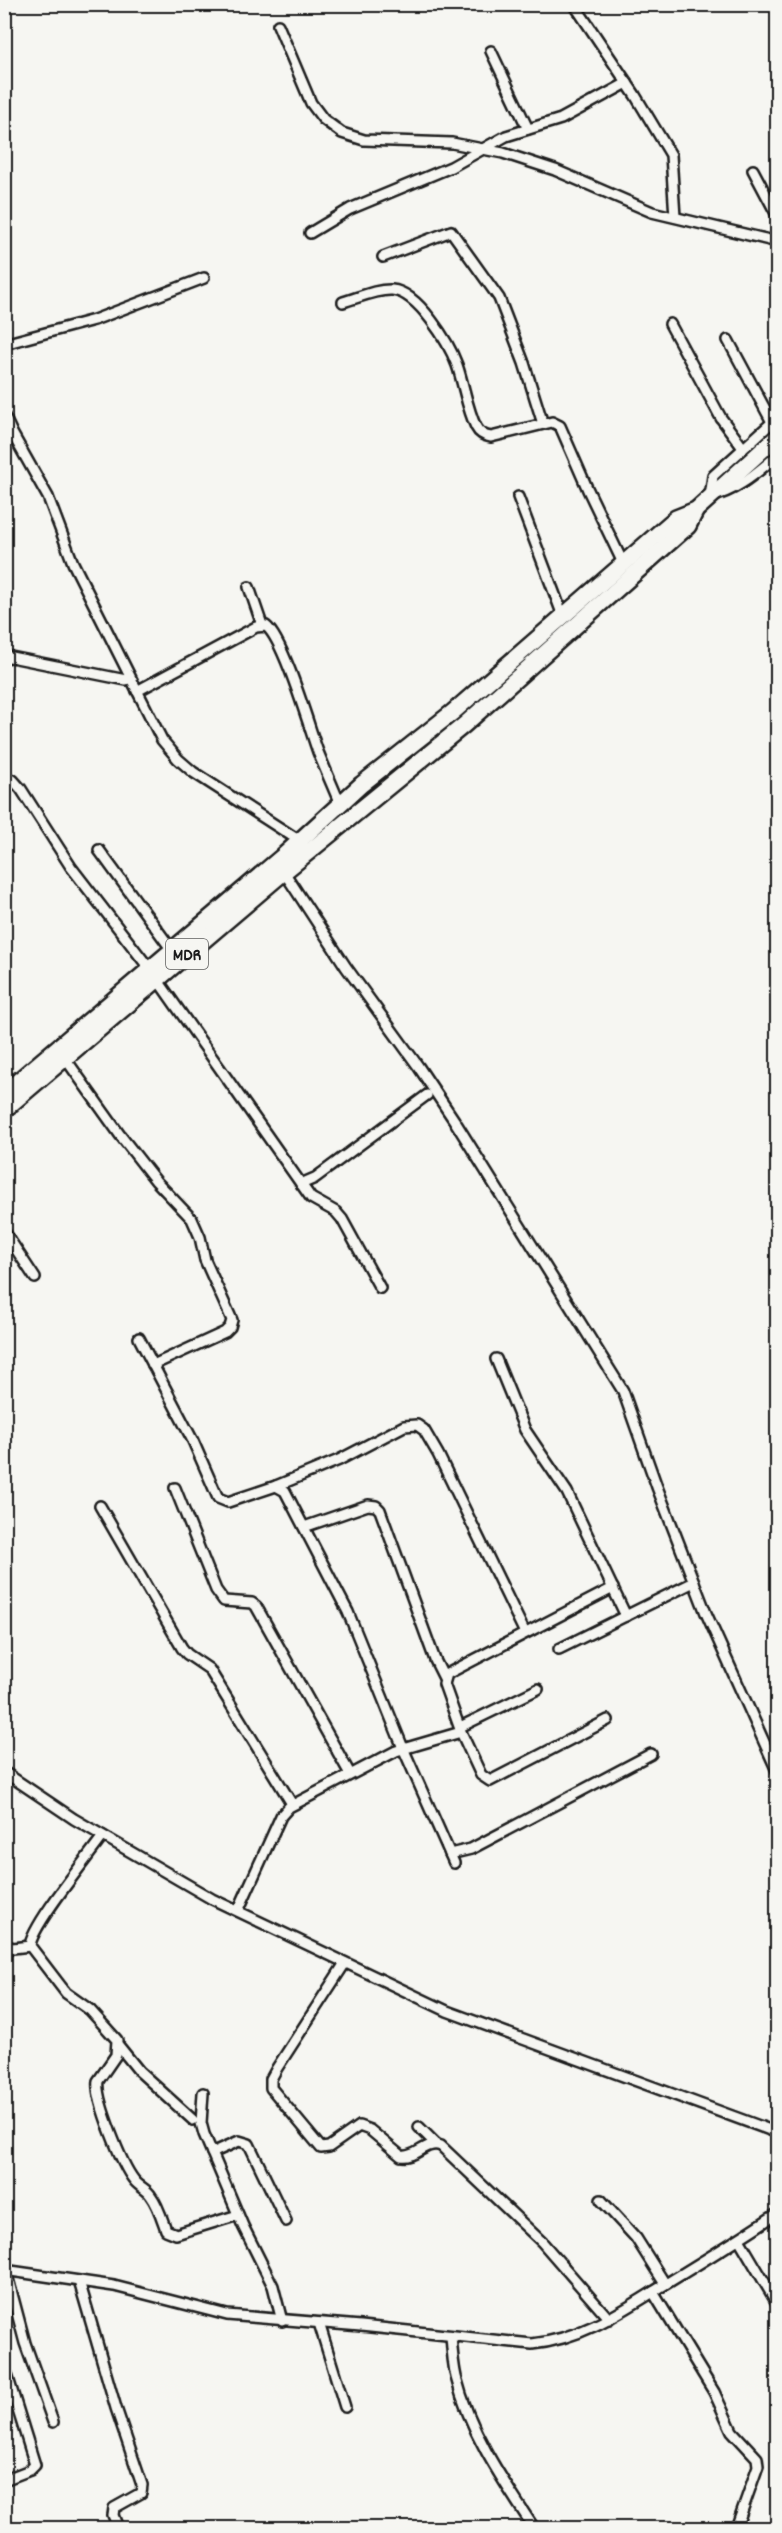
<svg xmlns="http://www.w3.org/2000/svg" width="782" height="2533" font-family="Dekko,sans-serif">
  <rect width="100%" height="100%" fill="#f6f6f2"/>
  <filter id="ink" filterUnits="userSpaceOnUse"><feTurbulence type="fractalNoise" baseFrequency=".0167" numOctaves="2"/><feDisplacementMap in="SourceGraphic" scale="12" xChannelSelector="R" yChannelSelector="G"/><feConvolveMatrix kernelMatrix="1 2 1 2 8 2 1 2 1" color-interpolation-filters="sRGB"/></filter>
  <g filter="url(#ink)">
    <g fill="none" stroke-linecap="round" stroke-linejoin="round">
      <defs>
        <g id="minor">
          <path d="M576 7 635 95 671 155 675 217"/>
          <path d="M278 25 311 103 323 119 342 133 364 140 452 143 503 153 555 170 652 212 778 242"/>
          <path d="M491 51 528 129"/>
          <path d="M753 170 778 217"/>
          <path d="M310 233 350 209 451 167 506 136 561 119 627 83"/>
          <path d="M383 257 451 231 499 298 524 363 543 424"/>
          <path d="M343 302C358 298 376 289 392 290 418 292 449 343 457 365 464 385 467 409 476 427 479 433 484 436 491 437L552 422 560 426 588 490 623 563"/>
          <path d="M670 324 721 418 743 448"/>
          <path d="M728 340 772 422"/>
          <path d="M4 344 94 320 204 278"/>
          <path d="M4 416 12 433 48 497 73 563 162 740 178 759 193 772 303 843"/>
          <path d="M778 417 713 476 710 497C737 491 756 473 778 455"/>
          <path d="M518 497 563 616"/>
          <path d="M249 587 262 625"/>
          <path d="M4 658 11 657 126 680"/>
          <path d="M137 691 256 627 266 626C284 640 309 727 318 752 325 769 333 787 340 804"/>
          <path d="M4 779 13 780 21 789 71 867 149 968"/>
          <path d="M99 850 172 950"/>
          <path d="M284 872 346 967 418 1066 454 1120 623 1391 657 1487 706 1613 778 1773"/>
          <path d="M157 979 311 1198 336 1212 342 1219 380 1288"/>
          <path d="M65 1058 120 1135 156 1181 192 1219 200 1237 205 1260 232 1320 230 1327 225 1332 153 1365"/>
          <path d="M301 1184 315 1178 427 1095"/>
          <path d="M4 1231 35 1278"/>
          <path d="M139 1338 193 1441 218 1498 228 1502 276 1486 285 1491 348 1612 403 1748 454 1863"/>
          <path d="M496 1359 525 1430 567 1492 626 1616"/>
          <path d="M276 1486 339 1460 404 1426 417 1425 424 1430 438 1454 525 1633"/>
          <path d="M175 1488 216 1590 224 1601 252 1603 256 1606 350 1774"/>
          <path d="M100 1506 182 1648 187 1654 209 1669 292 1804"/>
          <path d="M304 1527 368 1505 376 1506 380 1510 435 1660 444 1678"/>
          <path d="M559 1649 694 1582"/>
          <path d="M460 1727 538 1689"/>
          <path d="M461 1732 481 1775 490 1781 608 1720"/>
          <path d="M4 1772 74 1819 212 1899 447 2011 778 2133"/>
          <path d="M103 1836C89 1856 31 1926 30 1946L66 1993 90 2010 117 2040 116 2055 98 2081C95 2099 122 2165 134 2180 139 2187 147 2189 151 2196 158 2205 162 2219 166 2230L176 2234 238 2215"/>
          <path d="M450 1854 471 1849 651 1754"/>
          <path d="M238 1911 281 1816 289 1807 396 1751 461 1732 444 1684 447 1674 613 1588"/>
          <path d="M4 1945 13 1948 30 1946"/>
          <path d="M345 1963 277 2068 271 2079V2088L321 2148 329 2147 359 2126 370 2130 401 2156C416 2159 426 2140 441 2146L542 2242 609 2319"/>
          <path d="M118 2045 139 2071 193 2120"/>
          <path d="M203 2093 201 2123 204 2134 243 2226 273 2286 282 2321"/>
          <path d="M419 2127 436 2144"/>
          <path d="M212 2153 239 2141 249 2144 286 2221"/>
          <path d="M601 2200 636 2238 665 2284"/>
          <path d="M739 2239 778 2305"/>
          <path d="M4 2270 114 2286 227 2315 361 2326 532 2344C584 2339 625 2309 669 2282 705 2260 742 2237 778 2213"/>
          <path d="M6 2271 25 2343 53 2422"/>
          <path d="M79 2281 116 2408 142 2485 141 2493 114 2508 113 2515 118 2528"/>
          <path d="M653 2292 714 2392 732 2431 757 2458 758 2466 736 2528"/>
          <path d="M319 2323 345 2407"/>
          <path d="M451 2336C452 2350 453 2364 456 2377 470 2433 503 2481 534 2528"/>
          <path d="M4 2365 35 2465 30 2470 4 2480"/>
        </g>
        <g id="primary">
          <path d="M4 1093 283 856 362 784 453 712 676 518 696 510 778 436"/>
          <path d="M4 1110 284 872 464 725 688 526 696 510"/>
        </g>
      </defs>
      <!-- minor casing -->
      <use href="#minor" stroke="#1c1c1c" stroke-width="14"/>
      <!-- primary casing -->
      <use href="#primary" stroke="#1c1c1c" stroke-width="20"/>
      <!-- minor -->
      <use href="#minor" stroke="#f6f6f2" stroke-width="9"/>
      <!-- primary -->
      <use href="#primary" stroke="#f6f6f2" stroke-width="15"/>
    </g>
  </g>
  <g text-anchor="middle" stroke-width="4.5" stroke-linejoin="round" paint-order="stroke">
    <!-- shield labels -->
    <rect fill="#f6f6f2" stroke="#5d5d5c" stroke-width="1.5" x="166" y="939" width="42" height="30" rx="4.5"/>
    <g font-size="18" font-weight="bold" fill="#1c1c1c">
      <text x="187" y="960">MDR</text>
    </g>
  </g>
  <!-- margin -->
  <rect width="782" height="2533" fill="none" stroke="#f6f6f2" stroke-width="24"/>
  <rect x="12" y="12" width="758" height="2509" fill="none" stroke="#1c1c1c" stroke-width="2" filter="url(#ink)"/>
</svg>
